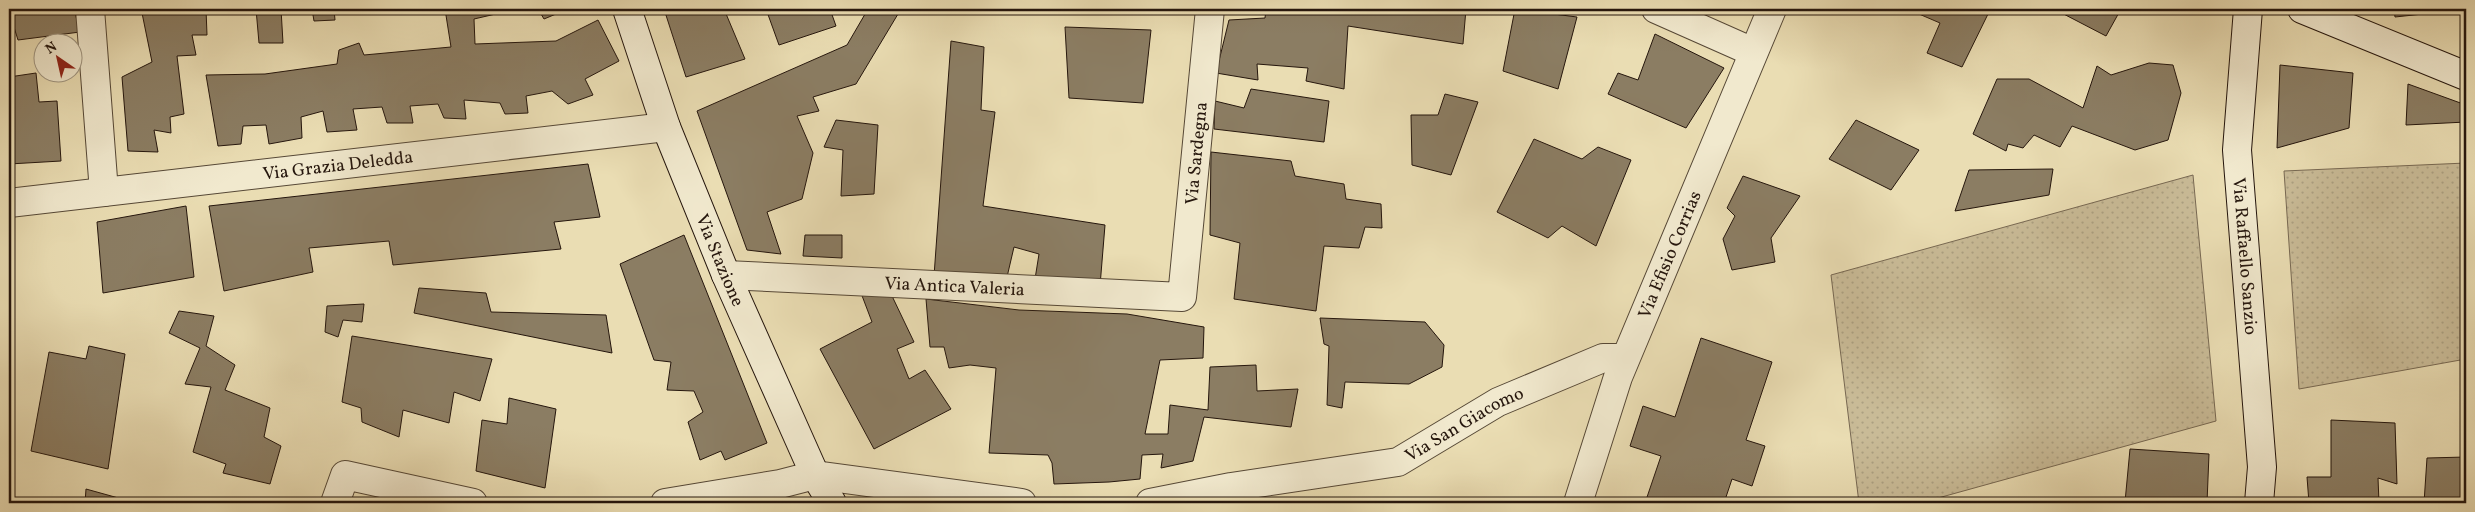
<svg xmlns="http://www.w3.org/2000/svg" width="2475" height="512" font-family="Vollkorn,serif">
  <defs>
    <pattern id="grass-dots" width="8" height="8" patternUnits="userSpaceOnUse" patternTransform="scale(1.25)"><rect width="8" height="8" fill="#c9bb97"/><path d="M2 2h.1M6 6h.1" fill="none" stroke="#aca081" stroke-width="1.8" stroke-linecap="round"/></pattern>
  </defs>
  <rect width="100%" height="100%" fill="#eaddb3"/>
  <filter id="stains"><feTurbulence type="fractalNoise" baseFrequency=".004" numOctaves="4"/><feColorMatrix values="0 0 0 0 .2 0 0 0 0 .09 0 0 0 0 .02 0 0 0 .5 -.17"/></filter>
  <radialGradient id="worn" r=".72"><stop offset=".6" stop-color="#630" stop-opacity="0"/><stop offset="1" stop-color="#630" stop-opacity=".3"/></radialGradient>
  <!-- grass -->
  <g fill="url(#grass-dots)" stroke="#776852">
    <path d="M2466 163V359L2299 389 2284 171Z"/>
    <path d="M2193 175 2216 421 1920 503H1859L1831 275Z"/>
  </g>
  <!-- building -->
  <g fill="#8b7d63" stroke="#25160d">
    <path d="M9 9H74L80 32 18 40 13 24 9 25Z"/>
    <path d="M112 9H206L207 35H192L196 55 177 56 184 114 170 117 171 133 154 130 158 152 128 151 122 77 152 62 142 13H112Z"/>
    <path d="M256 9H281L283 43H259Z"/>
    <path d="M312 9H334L335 20 314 21Z"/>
    <path d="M445 9H499L500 13 474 19 475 44 556 41 598 20 619 61 585 79 593 95 568 104 552 91 526 96 528 113 505 114 500 103 464 100 466 119 444 118 438 104 410 106 413 123H387L382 107 353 109 357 130 327 132 323 111 301 117 302 138 269 144 266 125 243 126 241 144 218 146 206 75 265 74 337 64 339 50 359 43 364 55 451 47Z"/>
    <path d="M538 9H568L544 19Z"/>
    <path d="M664 9H724L745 59 686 77Z"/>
    <path d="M766 9H830L836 26 779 45Z"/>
    <path d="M868 9H901L856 84 813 97 819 111 797 116 813 153 802 199 767 212 781 254 747 250 697 111 847 45Z"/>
    <path d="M1266 9H1466L1463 44 1348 26 1344 89 1306 81 1308 68 1257 64 1258 80 1216 73 1229 20 1265 18Z"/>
    <path d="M1515 9 1577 17 1558 89 1503 71Z"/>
    <path d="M1913 9H1986L1989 12 1962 67 1927 53 1940 23 1912 11Z"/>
    <path d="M2054 9H2121L2106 36Z"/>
    <path d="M2394 9H2466V34L2460 10 2395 17Z"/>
    <path d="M1065 27 1151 30 1143 103 1069 98Z"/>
    <path d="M1655 34 1724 68 1686 128 1608 94 1618 73 1638 80Z"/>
    <path d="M951 41 984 47 981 110 995 112 983 206 1105 225 1100 286 1035 279 1039 254 1014 247 1007 277 934 276Z"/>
    <path d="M2149 63 2173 65 2181 93 2168 140 2135 150 2072 126 2060 147 2034 135 2023 148 2008 144 2006 151 1973 134 1997 79H2029L2083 108 2097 66 2111 75Z"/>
    <path d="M2280 65 2353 73 2349 128 2277 148Z"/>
    <path d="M36 73 39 102 57 101 61 161 9 164V77Z"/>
    <path d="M2408 84 2466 105V122L2406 125Z"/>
    <path d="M1251 89 1329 101 1324 142 1214 129 1215 101 1244 108Z"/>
    <path d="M1445 94 1478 102 1451 175 1412 165 1411 115H1438Z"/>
    <path d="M836 120 878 125 874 194 841 196 843 150 824 147Z"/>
    <path d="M1856 120 1919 150 1891 190 1829 159Z"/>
    <path d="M1534 139 1582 159 1598 147 1631 160 1596 246 1562 226 1548 238 1497 212Z"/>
    <path d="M1211 152 1291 161 1295 176 1344 184 1346 199 1381 204 1382 228 1365 227 1359 248 1324 246 1316 311 1234 299 1240 243 1210 235Z"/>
    <path d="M588 164 600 217 554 222 561 249 393 265 389 241 309 248 313 272 224 291 209 206Z"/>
    <path d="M2053 169 2049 195 1955 211 1969 170Z"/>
    <path d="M1743 176 1800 196 1771 238 1775 262 1732 270 1723 239 1735 216 1727 208Z"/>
    <path d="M186 206 194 277 103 293 97 222Z"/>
    <path d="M684 235 767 443 725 460 721 451 700 460 688 422 703 412 694 391 667 390 671 362 654 360 620 264Z"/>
    <path d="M805 235H842V258L803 256Z"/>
    <path d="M419 288 486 293 491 312 606 315 612 353 414 313Z"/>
    <path d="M861 293 892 296 914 342 897 349 909 379 925 370 951 409 874 449 820 349 872 322Z"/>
    <path d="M926 299 1019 310 1127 314 1204 327 1203 358 1160 360 1145 434H1168L1170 405 1208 410 1210 367 1256 365 1257 391 1298 389 1291 427 1204 417 1193 461 1161 468 1163 454 1142 455 1140 479 1109 482 1054 484 1052 463 1048 455 989 453 996 368 970 365 949 368 944 347H930Z"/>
    <path d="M364 304 362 322 343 320 338 337 325 332 327 306Z"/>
    <path d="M179 311 214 316 206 346 235 365 225 390 270 408 264 437 281 446 270 484 223 473 226 464 193 452 211 387 185 384 200 348 169 333Z"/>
    <path d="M1320 318 1425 322 1444 345 1442 367 1409 384 1345 382 1342 408 1327 405 1329 346 1324 344Z"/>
    <path d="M352 336 492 359 480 401 454 392 449 423 403 410 399 437 362 422 361 408 342 402Z"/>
    <path d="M1701 338 1772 362 1746 440 1765 446 1752 486 1732 479 1724 503H1645L1661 456 1630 446 1643 406 1675 417Z"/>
    <path d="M89 346 125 354 108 469 31 451 49 352 86 359Z"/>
    <path d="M509 398 556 409 545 488 476 471 482 420 507 424Z"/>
    <path d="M2331 420 2395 423 2397 484 2378 478 2379 503H2309L2307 477H2331Z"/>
    <path d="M2130 449 2209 454 2207 503H2114L2125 502Z"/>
    <path d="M2466 457V503H2424L2427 458Z"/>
    <path d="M86 489 122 499 120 503H85Z"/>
    <path d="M35 499 50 503H18V501Z"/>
  </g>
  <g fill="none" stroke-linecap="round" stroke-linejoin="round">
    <defs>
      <g id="street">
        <path d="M90 9 104 192"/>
        <path d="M1656 9 1753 52"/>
        <path id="s1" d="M9 203 666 127"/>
        <path id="s2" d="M726 275 1182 297 1210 9"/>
        <path d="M335 503 345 475 473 503"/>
        <path d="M665 503 780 484 815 475 1022 503"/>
        <path id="s3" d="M1150 503 1231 487 1398 462 1498 402 1603 358H1625"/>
        <path id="s4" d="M1578 503 1618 377 1772 9"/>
      </g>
      <g id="secondary">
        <path id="s5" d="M627 9 666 127 726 275 815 475 832 503"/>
        <path id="s6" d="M2248 9 2237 150 2262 467 2259 503"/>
        <path d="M2302 9 2466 76"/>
      </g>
    </defs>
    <!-- street casing -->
    <use href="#street" stroke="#564836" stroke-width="30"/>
    <!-- secondary casing -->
    <use href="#secondary" stroke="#25160d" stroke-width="30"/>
    <!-- street -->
    <use href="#street" stroke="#f1e9ce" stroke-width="28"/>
    <!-- secondary -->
    <use href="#secondary" stroke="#f1e9ce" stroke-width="28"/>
  </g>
  <g text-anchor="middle" stroke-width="5" stroke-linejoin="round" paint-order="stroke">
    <!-- street labels -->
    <g font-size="18" fill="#25160d" stroke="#f1e9ce">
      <text dy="6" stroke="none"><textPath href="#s2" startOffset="601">Via Sardegna</textPath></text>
      <text dy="6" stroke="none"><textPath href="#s1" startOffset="331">Via Grazia Deledda</textPath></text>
      <text dy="6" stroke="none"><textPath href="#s4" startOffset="265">Via Efisio Corrias</textPath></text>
      <text dy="6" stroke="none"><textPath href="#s6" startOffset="248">Via Raffaello Sanzio</textPath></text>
      <text dy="6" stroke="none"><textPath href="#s5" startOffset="268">Via Stazione</textPath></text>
      <text dy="6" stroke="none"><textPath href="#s2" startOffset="229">Via Antica Valeria</textPath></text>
      <text dy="6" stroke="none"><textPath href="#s3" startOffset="328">Via San Giacomo</textPath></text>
    </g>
  </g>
  <!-- margin -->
  <rect width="2475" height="512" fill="none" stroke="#eaddb3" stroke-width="30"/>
  <rect x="10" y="10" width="2455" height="492" fill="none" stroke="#25160d" stroke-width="2.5"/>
  <rect x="15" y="15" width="2445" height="482" fill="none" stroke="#25160d"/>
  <!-- north arrow -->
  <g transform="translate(58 58) rotate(326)"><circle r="24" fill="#f1e9ce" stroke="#9f9581"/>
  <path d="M0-4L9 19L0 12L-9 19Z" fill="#8f2418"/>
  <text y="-8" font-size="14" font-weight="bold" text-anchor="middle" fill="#25160d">N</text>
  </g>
  <rect width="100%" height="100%" filter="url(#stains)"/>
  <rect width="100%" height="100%" fill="url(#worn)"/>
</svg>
